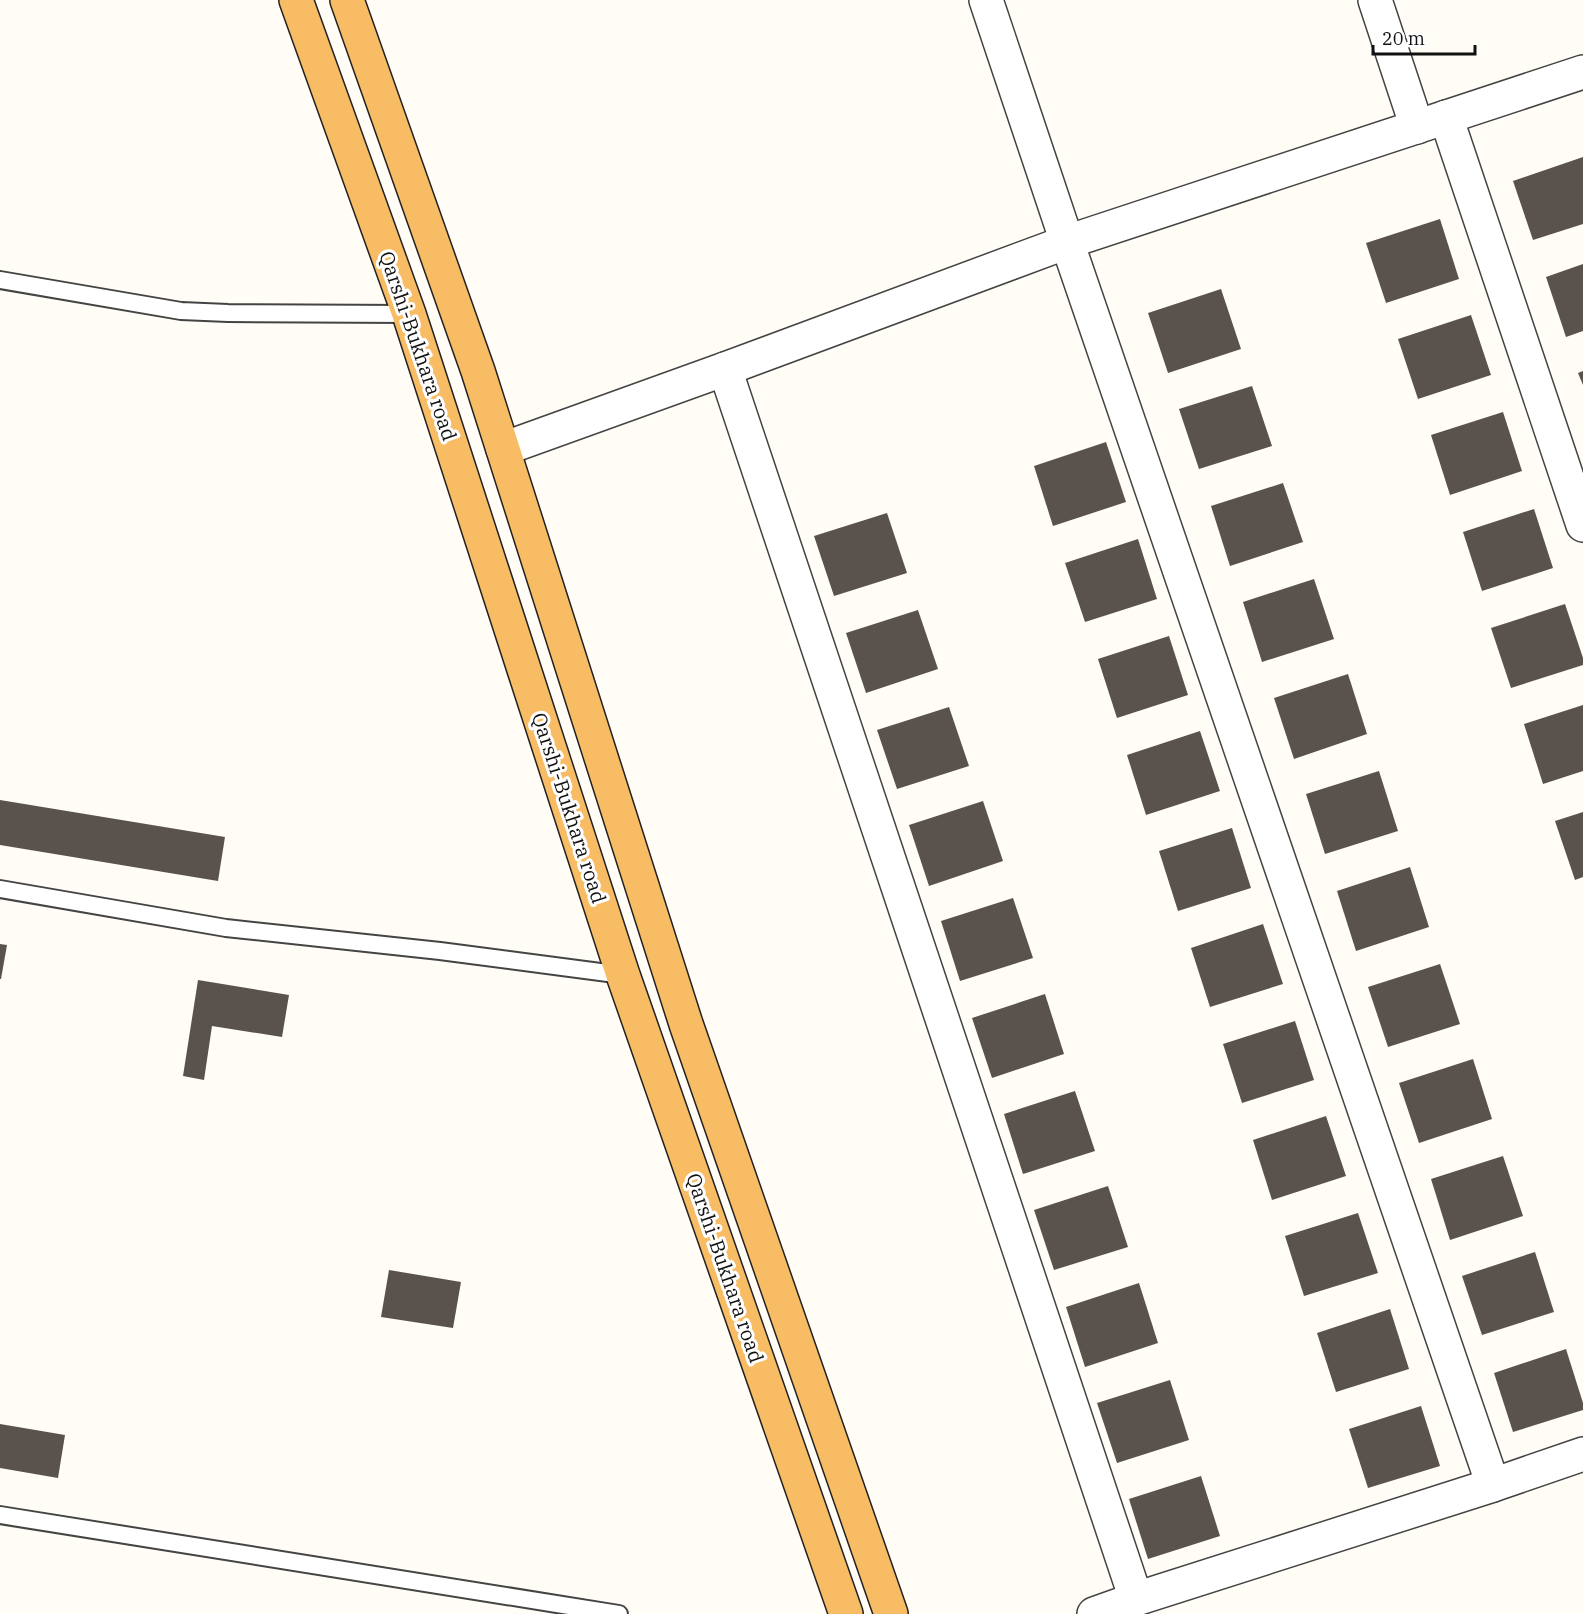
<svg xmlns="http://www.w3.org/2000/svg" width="1583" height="1614" font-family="'IBM Plex Serif',serif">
  <rect width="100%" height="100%" fill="#fffdf5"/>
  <!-- building -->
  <g fill="#5a524d">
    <path d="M1583 157V224L1533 240 1513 181Z"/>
    <path d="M1440 219 1459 279 1386 303 1366 243Z"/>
    <path d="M1583 264V331L1566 337 1546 277Z"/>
    <path d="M1221 289 1241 349 1168 373 1148 313Z"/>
    <path d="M1471 315 1491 375 1418 399 1398 339Z"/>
    <path d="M1583 371V385L1578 373Z"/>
    <path d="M1252 386 1272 446 1199 469 1179 409Z"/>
    <path d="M1503 412 1522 471 1450 495 1431 435Z"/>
    <path d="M1106 442 1126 502 1053 526 1034 466Z"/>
    <path d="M1283 483 1303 542 1230 566 1211 506Z"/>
    <path d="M1534 509 1553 568 1482 591 1463 532Z"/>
    <path d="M887 513 907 573 834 596 814 536Z"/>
    <path d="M1138 539 1157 599 1085 622 1065 563Z"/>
    <path d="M1314 579 1334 639 1262 662 1243 602Z"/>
    <path d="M1565 604 1583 658V665L1511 688 1491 628Z"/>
    <path d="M918 610 938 669 866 693 846 633Z"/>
    <path d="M1169 636 1188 695 1117 718 1098 659Z"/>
    <path d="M1348 674 1367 734 1294 759 1274 698Z"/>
    <path d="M1583 705V771L1543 784 1524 724Z"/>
    <path d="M949 707 969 766 897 789 877 730Z"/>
    <path d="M1200 731 1220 791 1146 815 1127 755Z"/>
    <path d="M1379 771 1398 831 1325 854 1306 794Z"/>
    <path d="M0 800 225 837 218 881 0 845Z"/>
    <path d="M983 801 1003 861 929 886 909 825Z"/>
    <path d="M1583 812V877L1575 880 1555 821Z"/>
    <path d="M1232 828 1251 888 1178 911 1159 851Z"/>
    <path d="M1410 867 1429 927 1356 951 1337 891Z"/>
    <path d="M1013 898 1033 958 960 981 941 921Z"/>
    <path d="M1263 924 1283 984 1210 1007 1191 948Z"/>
    <path d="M0 944 7 945 1 979H0Z"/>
    <path d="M1440 964 1460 1024 1388 1047 1368 987Z"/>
    <path d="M198 980 289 995 282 1037 212 1026 204 1080 183 1076Z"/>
    <path d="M1045 994 1064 1054 992 1078 972 1018Z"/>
    <path d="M1295 1021 1314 1080 1242 1103 1223 1044Z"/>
    <path d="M1473 1059 1492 1119 1419 1143 1399 1083Z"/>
    <path d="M1075 1091 1095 1151 1023 1174 1004 1114Z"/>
    <path d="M1326 1116 1346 1176 1272 1200 1253 1140Z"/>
    <path d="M1503 1156 1523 1216 1450 1240 1431 1179Z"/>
    <path d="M1108 1186 1128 1247 1054 1270 1034 1210Z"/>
    <path d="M1358 1213 1378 1273 1304 1296 1285 1236Z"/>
    <path d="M1535 1252 1554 1312 1482 1335 1462 1276Z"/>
    <path d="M389 1270 461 1282 453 1328 381 1317Z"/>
    <path d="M1139 1283 1158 1343 1085 1367 1066 1307Z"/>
    <path d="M1390 1309 1409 1369 1336 1392 1317 1333Z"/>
    <path d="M1566 1349 1583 1403V1410L1513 1432 1494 1373Z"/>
    <path d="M1170 1380 1189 1440 1117 1463 1097 1403Z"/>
    <path d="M1421 1406 1440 1466 1368 1488 1349 1429Z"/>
    <path d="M0 1424 65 1435 58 1478 0 1468Z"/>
    <path d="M1201 1476 1220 1536 1148 1559 1129 1499Z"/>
  </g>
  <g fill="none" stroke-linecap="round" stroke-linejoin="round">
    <defs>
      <g id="service">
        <path d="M0 280 181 311 228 313 409 314"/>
        <path d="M0 889 226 928 440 951 623 975"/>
        <path d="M0 1515 619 1614"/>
      </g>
      <g id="minor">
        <path d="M986 0 1067 242 1493 1485"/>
        <path d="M1375 0 1417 127"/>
        <path d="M1446 117 1583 525"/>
        <path d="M725 369 1136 1599"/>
        <path d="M503 449 725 369 1067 242 1583 72"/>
        <path d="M1094 1614 1136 1599 1493 1485 1583 1454"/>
      </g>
      <g id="trunk">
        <path d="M296 0 409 314 623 975 846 1614"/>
        <path d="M347 0 478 371 686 1024 891 1614"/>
      </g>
    </defs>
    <!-- service casing -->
    <use href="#service" stroke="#444" stroke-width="20"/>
    <!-- minor casing -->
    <use href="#minor" stroke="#444" stroke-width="36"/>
    <!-- trunk casing -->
    <use href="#trunk" stroke="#222" stroke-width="36"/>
    <!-- service -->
    <use href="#service" stroke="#fff" stroke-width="16"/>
    <!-- minor -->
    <use href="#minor" stroke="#fff" stroke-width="33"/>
    <!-- trunk -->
    <use href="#trunk" stroke="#f7bc64" stroke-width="33"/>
  </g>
  <g text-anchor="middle" stroke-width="6" stroke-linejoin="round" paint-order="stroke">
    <!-- street labels -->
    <g font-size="20" fill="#111" stroke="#fff">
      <text transform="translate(418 346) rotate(71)" y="7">Qarshi-Bukhara road</text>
      <text transform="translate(569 808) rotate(72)" y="7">Qarshi-Bukhara road</text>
      <text transform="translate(725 1268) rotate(71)" y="7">Qarshi-Bukhara road</text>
    </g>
  </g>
  <!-- scale -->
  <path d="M1373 45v9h102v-9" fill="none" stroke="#111111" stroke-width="3"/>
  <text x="1382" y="45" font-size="18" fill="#111111" stroke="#ffffff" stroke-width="4.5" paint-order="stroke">20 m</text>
</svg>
